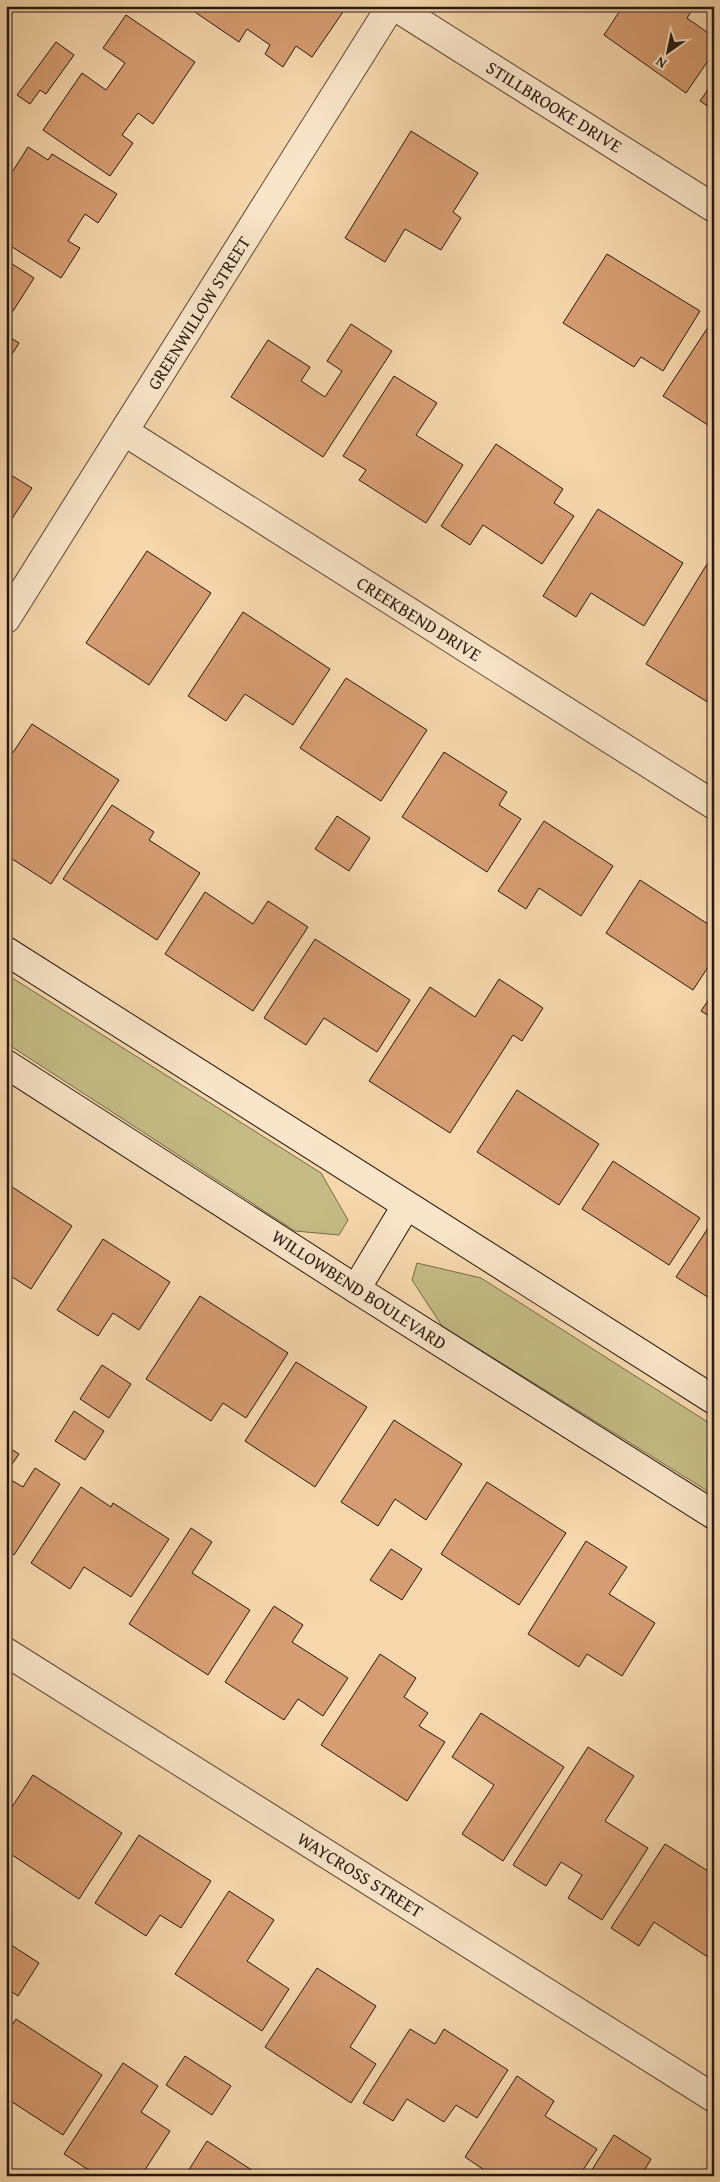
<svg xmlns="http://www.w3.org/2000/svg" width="720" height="2182" font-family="'Gentium Book Plus',serif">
  <rect width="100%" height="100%" fill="#f6d7ac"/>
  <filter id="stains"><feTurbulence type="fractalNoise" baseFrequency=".004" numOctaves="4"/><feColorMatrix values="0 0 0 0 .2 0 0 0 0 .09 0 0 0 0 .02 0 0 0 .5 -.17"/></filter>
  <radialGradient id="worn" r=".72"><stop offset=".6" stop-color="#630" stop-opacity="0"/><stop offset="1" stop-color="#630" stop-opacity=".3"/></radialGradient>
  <!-- green -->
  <g fill="#c4bc84" stroke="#756a4a">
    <path d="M6 974 321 1173 348 1220 339 1235 295 1231 6 1043Z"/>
    <path d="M417 1263 481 1278 714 1426V1495L442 1326 412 1280Z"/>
  </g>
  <!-- building -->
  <g fill="#d79d72" stroke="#261810">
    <path d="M186 6H335L343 12 312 57 296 46 283 67 265 54 270 45 247 29 239 42Z"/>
    <path d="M623 6H695L687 18 714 37V52L686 93 604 35Z"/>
    <path d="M126 15 195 62 153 124 138 113 122 135 133 143 110 176 43 130 82 73 106 90 125 63 103 48Z"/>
    <path d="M56 42 74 55 46 94 40 90 30 104 17 95Z"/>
    <path d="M714 81V110L700 101Z"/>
    <path d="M411 131 478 173 453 212 461 218 441 250 405 229 385 262 345 238Z"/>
    <path d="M28 147 48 160 52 154 117 194 98 223 85 214 68 241 80 248 61 278 6 243V182Z"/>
    <path d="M607 254 700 311 663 371 641 357 634 367 563 323Z"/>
    <path d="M6 260 34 278 6 322Z"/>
    <path d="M714 318V429L663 396Z"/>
    <path d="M351 324 392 351 323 457 231 397 268 340 310 367 301 381 325 397 342 371 327 361Z"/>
    <path d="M6 335 19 343 6 364Z"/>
    <path d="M394 376 437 403 416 435 463 465 426 523 359 480 366 470 343 456Z"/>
    <path d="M496 444 563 489 554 503 574 516 542 564 483 525 470 545 441 526Z"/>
    <path d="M6 472 32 488 6 528Z"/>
    <path d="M598 509 683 563 644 626 591 593 576 617 543 596Z"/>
    <path d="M147 551 211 593 149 685 86 643Z"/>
    <path d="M707 564 714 567V706L646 664Z"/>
    <path d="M243 612 330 669 293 725 245 694 226 721 188 696Z"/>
    <path d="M346 678 427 730 381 801 300 748Z"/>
    <path d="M32 724 119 780 51 884 6 855V763Z"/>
    <path d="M444 752 507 792 499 805 521 819 487 872 402 817Z"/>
    <path d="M112 805 154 832 149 840 200 873 157 940 63 879Z"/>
    <path d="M337 816 370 838 349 871 315 849Z"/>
    <path d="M544 821 613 866 581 916 539 888 526 909 498 891Z"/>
    <path d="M640 880 714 928V958L693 990 606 933Z"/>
    <path d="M205 892 253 924 268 901 308 927 253 1011 165 954Z"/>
    <path d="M315 939 410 1000 377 1052 324 1018 306 1045 264 1018Z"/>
    <path d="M499 979 543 1008 522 1041 513 1035 450 1133 369 1081 430 987 475 1017Z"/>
    <path d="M714 992V1019L701 1011Z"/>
    <path d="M517 1090 599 1144 559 1205 477 1152Z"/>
    <path d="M613 1161 700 1218 669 1265 582 1209Z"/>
    <path d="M6 1183 72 1226 31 1289 6 1273Z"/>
    <path d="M714 1219V1301L676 1277Z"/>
    <path d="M103 1239 170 1282 139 1330 113 1313 98 1336 57 1310Z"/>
    <path d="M200 1296 288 1353 246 1418 223 1403 211 1421 146 1379Z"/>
    <path d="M296 1362 367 1407 315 1487 245 1441Z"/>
    <path d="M102 1365 131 1384 109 1418 80 1399Z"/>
    <path d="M74 1411 104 1431 85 1460 55 1441Z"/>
    <path d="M394 1420 462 1464 426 1520 395 1499 378 1526 341 1502Z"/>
    <path d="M6 1446 19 1454 6 1473Z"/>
    <path d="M35 1468 60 1484 14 1555 6 1549V1477L23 1487Z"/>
    <path d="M487 1482 566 1533 519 1605 441 1554Z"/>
    <path d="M81 1487 111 1507 113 1503 169 1539 131 1597 84 1567 70 1589 31 1563Z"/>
    <path d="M191 1528 212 1542 192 1573 250 1610 208 1675 129 1624Z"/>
    <path d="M586 1541 627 1567 609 1594 655 1623 622 1676 587 1654 579 1667 528 1634Z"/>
    <path d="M391 1549 422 1569 402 1600 370 1580Z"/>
    <path d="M274 1606 303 1625 292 1642 348 1678 323 1716 298 1699 284 1720 225 1682Z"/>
    <path d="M380 1654 416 1678 404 1697 428 1713 419 1726 445 1742 407 1801 321 1745Z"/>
    <path d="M481 1713 564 1767 503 1861 462 1834 494 1785 452 1757Z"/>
    <path d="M588 1747 634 1776 605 1821 648 1848 602 1920 568 1898 582 1875 561 1862 546 1886 513 1865Z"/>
    <path d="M33 1775 122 1833 79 1899 6 1851V1816Z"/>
    <path d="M6 1787 11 1790 6 1798Z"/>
    <path d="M139 1835 211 1881 181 1928 160 1915 146 1936 95 1903Z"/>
    <path d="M665 1844 708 1871 714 1862V1955L711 1959 654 1922 639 1946 611 1928Z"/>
    <path d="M229 1891 274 1920 247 1961 289 1989 262 2031 175 1974Z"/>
    <path d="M8 1943 39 1963 18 1996 6 1988Z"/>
    <path d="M317 1968 376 2006 350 2047 376 2064 351 2103 265 2047Z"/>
    <path d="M16 2019 102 2075 63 2135 6 2098V2034Z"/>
    <path d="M410 2029 435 2044 444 2029 508 2070 477 2118 456 2105 444 2122 407 2099 393 2121 363 2103Z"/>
    <path d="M185 2056 231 2086 212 2115 166 2085Z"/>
    <path d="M123 2063 158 2086 141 2112 170 2131 141 2176H98L64 2154Z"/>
    <path d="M517 2076 554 2101 545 2116 597 2149 579 2176H493L465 2157Z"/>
    <path d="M614 2135 651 2159 641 2176H588Z"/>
    <path d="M207 2141 261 2176H185Z"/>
  </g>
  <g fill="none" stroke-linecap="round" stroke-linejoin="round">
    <defs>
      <g id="street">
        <path d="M394 6 714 208"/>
        <path d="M125 432 714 805"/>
        <path d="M6 619 391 6"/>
        <path d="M6 1652 714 2098"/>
      </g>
      <g id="secondary">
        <path d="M6 951 714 1400"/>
        <path d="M6 1064 356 1289 714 1515"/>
        <path d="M356 1289 406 1206"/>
      </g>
    </defs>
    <!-- street casing -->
    <use href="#street" stroke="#5a4837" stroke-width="30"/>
    <!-- secondary casing -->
    <use href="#secondary" stroke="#261810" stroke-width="30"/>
    <!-- street -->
    <use href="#street" stroke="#f9e5c9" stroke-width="28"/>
    <!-- secondary -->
    <use href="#secondary" stroke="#f9e5c9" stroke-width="28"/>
  </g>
  <g text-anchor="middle" stroke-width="4.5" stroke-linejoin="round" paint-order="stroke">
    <!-- street labels -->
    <g font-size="18" fill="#261810" stroke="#f9e5c9">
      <text transform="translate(554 107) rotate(32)" y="6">STILLBROOKE DRIVE</text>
      <text transform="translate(199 313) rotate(-58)" y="6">GREENWILLOW STREET</text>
      <text transform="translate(419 619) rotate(32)" y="6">CREEKBEND DRIVE</text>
      <text transform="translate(359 1290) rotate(33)" y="6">WILLOWBEND BOULEVARD</text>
      <text transform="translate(360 1875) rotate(32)" y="6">WAYCROSS STREET</text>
    </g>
  </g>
  <!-- margin -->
  <rect width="720" height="2182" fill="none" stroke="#f6d7ac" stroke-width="25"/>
  <rect x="8" y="8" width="705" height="2167" fill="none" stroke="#261810" stroke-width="2.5"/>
  <rect x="12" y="12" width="695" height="2157" fill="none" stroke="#261810"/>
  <!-- north arrow -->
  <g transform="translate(668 52) rotate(213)" stroke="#f9e5c9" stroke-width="4" paint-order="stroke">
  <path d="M0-4L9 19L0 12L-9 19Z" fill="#261810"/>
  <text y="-8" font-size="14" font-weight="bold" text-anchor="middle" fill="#261810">N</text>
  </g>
  <rect width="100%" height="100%" filter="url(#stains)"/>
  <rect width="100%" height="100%" fill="url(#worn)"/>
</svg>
